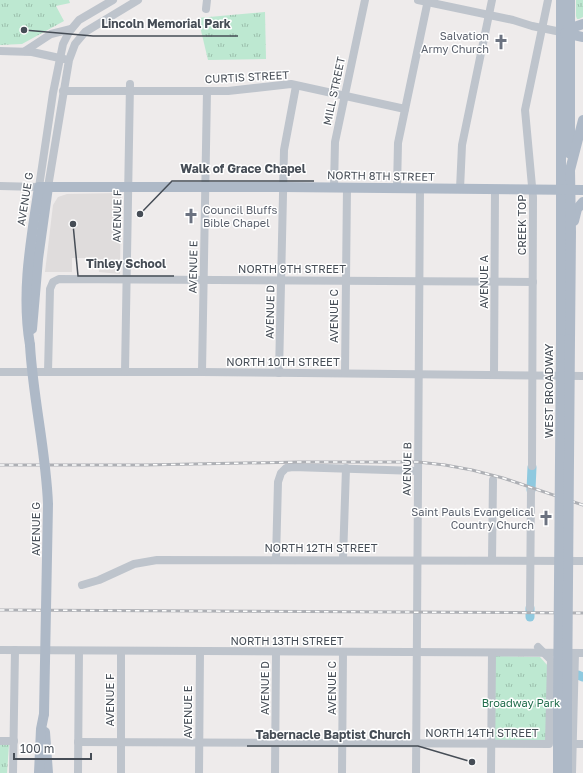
<svg xmlns="http://www.w3.org/2000/svg" width="583" height="773" font-family="'Golos Text',sans-serif">
  <defs>
    <pattern id="park-tufts" width="24" height="20" patternUnits="userSpaceOnUse"><rect width="24" height="20" fill="#bde8d1"/><path d="M3 7l-1-3M5 7V3M7 7l1-3M15 17l-1-3M17 17v-4M19 17l1-3" fill="none" stroke="#9bbeac"/></pattern>
  </defs>
  <rect width="100%" height="100%" fill="#eeebeb"/>
  <!-- education -->
  <path fill="#dfdcdc" d="M121 193 120 274 99 272 98 258H72V272H45L53 205 58 197 67 194Z"/>
  <!-- park -->
  <g fill="url(#park-tufts)">
    <path d="M0 0H69L70 3 56 6 64 21 22 44 0 45Z"/>
    <path d="M576 0H583V17L579 19H577L576 16Z"/>
    <path d="M265 12 266 59 208 60 198 18Z"/>
    <path d="M495 656 540 657 548 666V741H494Z"/>
    <path d="M0 745H9L7 773H0Z"/>
  </g>
  <g fill="none" stroke-linecap="round" stroke-linejoin="round">
    <!-- river -->
    <g stroke="#8fc9df" stroke-width="9">
      <path d="M531 490 532 467"/>
      <path d="M530 617V608"/>
      <path d="M578 675 583 677"/>
    </g>
    <!-- minor -->
    <g stroke="#bec4cc" stroke-width="8">
      <path d="M418 0 513 20 532 26 561 32"/>
      <path d="M206 9 207 0"/>
      <path d="M0 51 32 52 64 59"/>
      <path d="M25 51 51 34 71 29"/>
      <path d="M63 91H228L291 84 405 109"/>
      <path d="M0 186 39 187 53 93 63 44 69 32 79 20 113 0"/>
      <path d="M48 187 69 60 75 44 85 32 138 0"/>
      <path d="M334 187 335 142 365 0"/>
      <path d="M397 188 398 143 428 0"/>
      <path d="M460 189 462 145 492 0"/>
      <path d="M0 372H202L583 376"/>
      <path d="M48 372 50 289 53 282 59 279 533 282"/>
      <path d="M125 372 130 84"/>
      <path d="M202 372 207 91"/>
      <path d="M279 373 284 150 296 86"/>
      <path d="M345 373 347 187"/>
      <path d="M494 374 495 189"/>
      <path d="M532 466 533 197 525 110 548 0"/>
      <path d="M276 559 278 482 281 473 286 468 293 467 418 471"/>
      <path d="M343 559 346 468"/>
      <path d="M492 560 493 480"/>
      <path d="M82 585 99 580 134 564 157 560 583 561"/>
      <path d="M530 608 531 490"/>
      <path d="M0 650 583 653"/>
      <path d="M121 651V773"/>
      <path d="M0 741H14"/>
      <path d="M78 742 549 744 551 660 538 647"/>
      <path d="M572 744H583"/>
      <path d="M13 773 15 650"/>
      <path d="M78 773 79 651"/>
      <path d="M199 773 200 652"/>
      <path d="M275 773 276 652"/>
      <path d="M342 773 343 652"/>
      <path d="M416 773 420 188"/>
      <path d="M491 773 492 653"/>
      <path d="M572 773 575 653"/>
    </g>
    <!-- major -->
    <g stroke="#aeb9c7" stroke-width="10">
      <path d="M561 0V339"/>
      <path d="M566 30 583 24"/>
      <path d="M565 33 583 37"/>
      <path d="M570 154V0"/>
      <path d="M574 221 577 209 583 202"/>
      <path d="M32 329 38 259 48 187"/>
      <path d="M570 339 571 232 570 170 583 120"/>
      <path d="M30 345C21 292 31 240 39 187H283L583 190"/>
      <path d="M45 732 48 773"/>
      <path d="M39 773 41 729 44 714"/>
      <path d="M558 773V704"/>
      <path d="M567 773V704"/>
    </g>
    <defs>
      <g id="rail">
        <path d="M0 465H145L299 462H418L445 465 472 470 503 478 583 505"/>
        <path d="M0 610 583 613"/>
      </g>
    </defs>
    <!-- rail casing -->
    <use href="#rail" stroke="#aeb0b5" stroke-width="3"/>
    <!-- rail -->
    <use href="#rail" stroke="#fff" stroke-width="1.5" stroke-dasharray="4.5" stroke-linecap="butt"/>
    <!-- major-bridge -->
    <g stroke="#aeb9c7" stroke-width="10">
      <path d="M30 345C33 399 46 451 48 504L44 714"/>
      <path d="M558 704 561 339"/>
      <path d="M567 704 570 339"/>
    </g>
  </g>
  <!-- icons -->
  <defs>
    <symbol id="church-bare" viewBox="-9 -9 18 18"><path d="M-1.2-6h2.4v3.5h3.3v2.4h-3.3V6h-2.4V-.1h-3.3v-2.4h3.3Z" fill="#6b7280" stroke="#fff" stroke-width="2.5" paint-order="stroke"/></symbol>
  </defs>
  <g fill-rule="evenodd">
    <use href="#church-bare" x="490" y="31" width="22" height="22"/>
    <use href="#church-bare" x="180" y="205" width="22" height="22"/>
    <use href="#church-bare" x="535" y="507" width="22" height="22"/>
  </g>
  <g text-anchor="middle" stroke-width="3" stroke-linejoin="round" paint-order="stroke">
    <!-- worship labels -->
    <g font-size="11" fill="#5b616d" stroke="#fff" text-anchor="end">
      <text x="489" y="40">Salvation<tspan x="489" dy="13">Army Church</tspan></text>
      <text x="203" y="214" text-anchor="start">Council Bluffs<tspan x="203" dy="13">Bible Chapel</tspan></text>
      <text x="534" y="516">Saint Pauls Evangelical<tspan x="534" dy="13">Country Church</tspan></text>
    </g>
    <!-- street labels -->
    <g font-size="11" fill="#464d56" stroke="#fff">
      <text transform="translate(247 77) rotate(-3)" y="4">CURTIS STREET</text>
      <text transform="translate(334 91) rotate(-78)" y="4">MILL STREET</text>
      <text transform="translate(381 176) rotate(1)" y="4">NORTH 8TH STREET</text>
      <text transform="translate(25 199) rotate(-81)" y="4">AVENUE G</text>
      <text transform="translate(117 216) rotate(-89)" y="4">AVENUE F</text>
      <text transform="translate(522 225) rotate(-90)" y="4">CREEK TOP</text>
      <text transform="translate(193 267) rotate(-89)" y="4">AVENUE E</text>
      <text x="292" y="273">NORTH 9TH STREET</text>
      <text transform="translate(484 282) rotate(-90)" y="4">AVENUE A</text>
      <text transform="translate(270 312) rotate(-89)" y="4">AVENUE D</text>
      <text transform="translate(334 316) rotate(-90)" y="4">AVENUE C</text>
      <text x="283" y="366">NORTH 10TH STREET</text>
      <text transform="translate(549 391) rotate(-90)" y="4">WEST BROADWAY</text>
      <text transform="translate(407 469) rotate(-89)" y="4">AVENUE B</text>
      <text transform="translate(36 529) rotate(-90)" y="4">AVENUE G</text>
      <text x="321" y="552">NORTH 12TH STREET</text>
      <text x="287" y="645">NORTH 13TH STREET</text>
      <text transform="translate(265 688) rotate(-90)" y="4">AVENUE D</text>
      <text transform="translate(332 688) rotate(-90)" y="4">AVENUE C</text>
      <text transform="translate(110 700) rotate(-90)" y="4">AVENUE F</text>
      <text transform="translate(188 712) rotate(-90)" y="4">AVENUE E</text>
      <text x="482" y="737">NORTH 14TH STREET</text>
    </g>
    <!-- park labels -->
    <g font-size="11" fill="#216d4c" stroke="#fff">
      <text x="521" y="707">Broadway Park</text>
    </g>
  </g>
  <!-- callouts -->
  <path fill="none" stroke="#464d56" stroke-width="1.5" d="M24 30L93 36H238M140 214L172 181H314M73 224L78 276H174M472 762L418 746H247"/>
  <g fill="#464d56" stroke="#fff" stroke-width="1.5">
    <circle cx="24" cy="30" r="4"/>
    <circle cx="140" cy="214" r="4"/>
    <circle cx="73" cy="224" r="4"/>
    <circle cx="472" cy="762" r="4"/>
  </g>
  <g font-size="12" text-anchor="middle" font-weight="bold" fill="#464d56" stroke="#fff" stroke-width="3" stroke-linejoin="round" paint-order="stroke">
    <text x="166" y="28">Lincoln Memorial Park</text>
    <text x="243" y="173">Walk of Grace Chapel</text>
    <text x="126" y="268">Tinley School</text>
    <text x="333" y="739">Tabernacle Baptist Church</text>
  </g>
  <!-- scale -->
  <path d="M14 753v6h77v-6" fill="none" stroke="#464d56" stroke-width="2"/>
  <text x="20" y="753" font-size="12" fill="#464d56" stroke="#ffffff" stroke-width="3" paint-order="stroke">100 m</text>
</svg>
